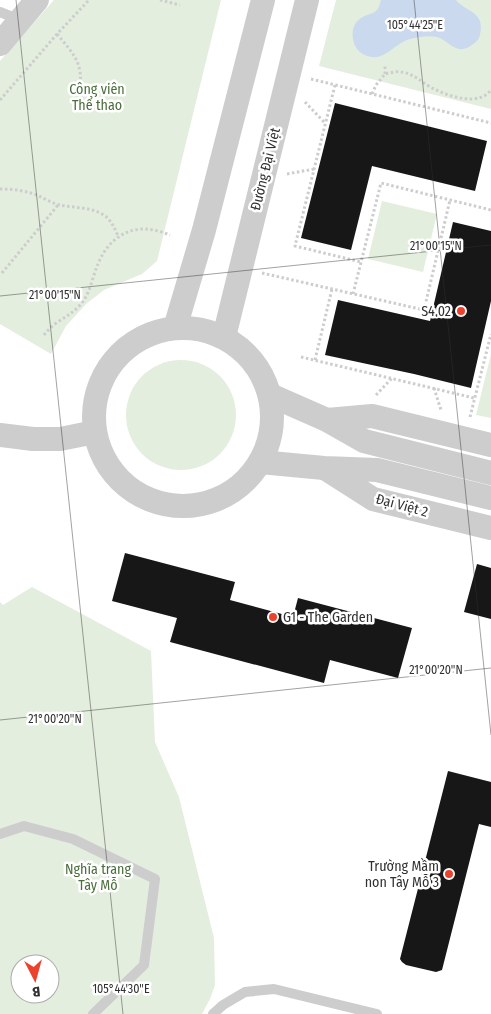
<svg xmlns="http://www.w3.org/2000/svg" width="491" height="1014" font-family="'Fira Sans Condensed',sans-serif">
  <rect width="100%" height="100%" fill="#fff"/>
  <!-- green -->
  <g fill="#e4eede" fill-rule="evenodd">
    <path d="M54 0H221L157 261 142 274 104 290 86 304 66 326 51 354 0 324V61Z"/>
    <path d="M336 0H491V109L319 66Z"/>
    <path d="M382 201 437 214 423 272 368 259Z"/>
    <path d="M491 354V418L476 415Z"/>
    <circle cx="181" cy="415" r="55"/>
    <path d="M32 587 151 651 155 742 179 797 214 938 215 985 210 999 202 1014H0V602L3 605ZM20 964H50V994H20Z"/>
  </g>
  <!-- water -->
  <path fill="#cad9ee" d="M381 0H456C462 8 474 10 479 19 482 24 481 33 479 38 477 42 471 46 467 48 454 53 448 40 437 37 428 35 418 37 410 39 392 44 384 65 363 54 357 51 354 45 353 39 351 27 356 19 367 15 370 14 374 13 377 10 379 8 380 3 381 0Z"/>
  <!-- building -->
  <g fill="#171717">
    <path d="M335 103 487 141 475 191 372 166 351 250 301 238Z"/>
    <path d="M453 222 491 231V301L471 388 414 374 325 355 338 300 430 321Z"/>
    <path d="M125 553 235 582 230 600 293 617 298 598 412 628 398 678 330 660 324 683 170 642 177 618 112 601Z"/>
    <path d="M477 564 491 568V619L464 612Z"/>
    <path d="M448 771 491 782V827L479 824 442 970 436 972 406 965 402 962 400 959Z"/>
  </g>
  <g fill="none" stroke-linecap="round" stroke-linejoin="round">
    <!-- path -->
    <g stroke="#cdcdcd" stroke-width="3" stroke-dasharray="2.5 2.5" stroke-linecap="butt">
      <path d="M160 0 180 5"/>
      <path d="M57 34C75 56 83 62 80 92"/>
      <path d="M385 74V65"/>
      <path d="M311 79 491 123"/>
      <path d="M335 85 295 246 361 262"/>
      <path d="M372 94 376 85 385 74C390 73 396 71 401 72 413 73 421 82 432 88 448 96 478 107 491 90"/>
      <path d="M0 100 57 34 89 0"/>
      <path d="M305 102 325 123"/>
      <path d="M287 174 314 169"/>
      <path d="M0 189C10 189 21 190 31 193 41 196 50 203 60 205 74 208 90 207 102 214 111 219 114 227 118 236"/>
      <path d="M2 273 58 205"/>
      <path d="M262 273 424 310 450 200"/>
      <path d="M353 294 381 183 491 210"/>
      <path d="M44 335C47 331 51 327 55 324 66 316 77 311 84 300 91 289 93 275 98 264 106 244 122 229 144 229 153 229 162 232 170 235"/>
      <path d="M301 357 474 398"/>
      <path d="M315 360 332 289"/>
      <path d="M434 388 441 410"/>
      <path d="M376 395 392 378"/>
      <path d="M470 417 491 334"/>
    </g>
    <!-- service -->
    <g stroke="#cdcdcd" stroke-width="10">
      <path d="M0 12 20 20"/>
      <path d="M0 834 24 826 73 839 155 879 144 965 93 1014"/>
      <path d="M213 1014 223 1005 245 992 274 989 377 1014"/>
    </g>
    <!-- tertiary -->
    <g stroke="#cdcdcd" stroke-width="24">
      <path d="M0 44 37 0"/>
      <path d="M175 328 204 230 263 0"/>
      <circle cx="183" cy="417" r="89"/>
      <path d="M224 337 307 0"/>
      <path d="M270 395 327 420 364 441 491 473"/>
      <path d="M327 420 372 416 491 445"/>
      <path d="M0 435 33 439H60L95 432"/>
      <path d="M260 462 324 468 377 470 491 498"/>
      <path d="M326 469 373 499 491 528"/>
    </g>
  </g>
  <!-- ticks -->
  <path fill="none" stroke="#303030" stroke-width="1" stroke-opacity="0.45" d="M16 0 123 1014M414 0 491 735M0 296 491 245M0 720 491 668"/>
  <!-- markers -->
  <g fill="#ec412d" stroke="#fff" stroke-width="2">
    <circle cx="461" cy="311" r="5"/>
    <circle cx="273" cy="617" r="5"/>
    <circle cx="449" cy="874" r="5"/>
  </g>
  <g text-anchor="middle" stroke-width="5" stroke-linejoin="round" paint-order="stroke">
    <!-- park labels -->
    <g font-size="14" fill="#4a6e3b" stroke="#fff">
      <text x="97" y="94">Công viên<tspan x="97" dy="16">Thể thao</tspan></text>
      <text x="98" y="874">Nghĩa trang<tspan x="98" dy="16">Tây Mỗ</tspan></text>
    </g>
    <!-- street labels -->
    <g font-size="14" fill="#303030" stroke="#fff">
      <text transform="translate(265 169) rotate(-76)" y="5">Đường Đại Việt</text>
      <text transform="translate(402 505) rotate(15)" y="5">Đại Việt 2</text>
    </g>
    <!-- poi labels -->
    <g font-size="14" fill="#303030" stroke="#fff" text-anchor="end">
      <text x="451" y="316">S4.02</text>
      <text x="283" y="622" text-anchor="start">G1 - The Garden</text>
      <text x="439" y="871">Trường Mầm<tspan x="439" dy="16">non Tây Mỗ 3</tspan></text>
    </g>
  </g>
  <g font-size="12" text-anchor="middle" fill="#303030" stroke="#fff" stroke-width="5" stroke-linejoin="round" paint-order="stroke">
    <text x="415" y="29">105°44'25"E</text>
    <text x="436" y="250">21°00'15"N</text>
    <text x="55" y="299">21°00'15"N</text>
    <text x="436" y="674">21°00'20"N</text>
    <text x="55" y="723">21°00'20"N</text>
    <text x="121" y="993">105°44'30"E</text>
  </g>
  <!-- north arrow -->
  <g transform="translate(35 979) rotate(174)"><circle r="24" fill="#ffffff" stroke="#acacac"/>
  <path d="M0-4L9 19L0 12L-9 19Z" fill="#ec412d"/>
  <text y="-8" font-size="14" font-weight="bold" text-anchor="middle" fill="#303030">B</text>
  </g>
</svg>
